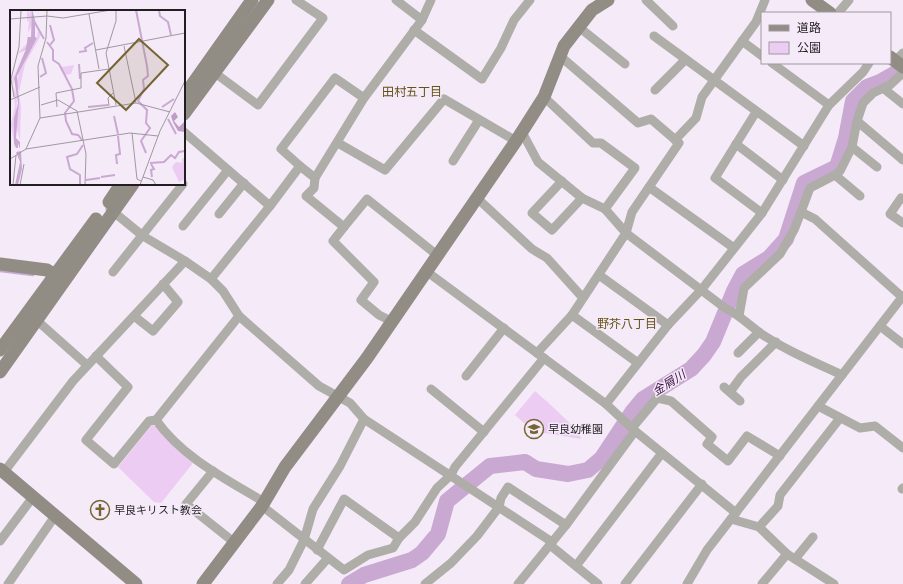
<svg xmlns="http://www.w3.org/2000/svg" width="903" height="584" font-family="'Playfair Display','Noto Sans JP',serif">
  <rect width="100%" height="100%" fill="#f5eaf8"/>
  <!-- green -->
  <g fill="#ecccf3">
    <path d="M535 391C544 399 580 430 581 439L533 431 515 415Z"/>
    <path d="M152 425 157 427 193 463 161 503 154 502 118 467Z"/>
  </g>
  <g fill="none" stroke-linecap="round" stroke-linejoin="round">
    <!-- stream -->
    <path stroke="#c9a8d2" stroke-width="2.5" d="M0 271 33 275"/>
    <!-- river -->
    <path stroke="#c9a8d2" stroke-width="16" d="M349 584 364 575 412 560 422 553 438 534 447 501 490 466 525 462 536 469 568 474 588 470 602 458 633 411 643 399 691 369 704 355 713 342 734 291 743 274 769 258 786 239 804 183 837 167 846 138 853 101 867 87 880 82 896 73 903 65"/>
    <!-- street -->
    <g stroke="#afada7" stroke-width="9">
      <path d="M396 0 422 20"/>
      <path d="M646 0 673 26"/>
      <path d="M838 13 849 0"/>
      <path d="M580 28 625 64"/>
      <path d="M414 30 482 79 501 48 514 20 530 0"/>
      <path d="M654 36 804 146"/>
      <path d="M742 41 762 56"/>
      <path d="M895 61 903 53"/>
      <path d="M772 63 829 105"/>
      <path d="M211 70 258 105 323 18 296 0"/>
      <path d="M883 88 903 104"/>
      <path d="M655 90 685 60"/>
      <path d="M544 97 593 143H601L635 168 605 209"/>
      <path d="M756 112 715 178 762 213"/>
      <path d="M857 121 863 103 873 93 890 85 903 73"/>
      <path d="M184 132 270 206 211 279"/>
      <path d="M522 132 538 162 582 198 605 209 626 233 725 308C738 314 748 324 760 333 785 350 814 362 842 375"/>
      <path d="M675 140 696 118 702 97 756 22 765 0"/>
      <path d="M338 143 385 170 444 99 516 141"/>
      <path d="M736 144 783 180"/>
      <path d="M852 147 857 121 903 160"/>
      <path d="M453 161 479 120"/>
      <path d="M300 166 315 178 364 98 422 20 431 0"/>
      <path d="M835 175 840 171 852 147 877 167"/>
      <path d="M315 178 314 188 306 196 344 227 333 241 374 282 361 300 379 315 391 321"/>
      <path d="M562 181 532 213 552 230 582 198"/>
      <path d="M649 187 734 248"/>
      <path d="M860 196 835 175 810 188 801 212 815 219 902 297"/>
      <path d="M477 198 532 249 547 258 583 298"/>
      <path d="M903 199 901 198 890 214 903 223"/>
      <path d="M270 206 300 166 281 149 335 78 364 98"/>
      <path d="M110 209 143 236 185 261 211 279 223 291 239 316 319 386 350 403 364 419 552 542"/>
      <path d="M219 214 244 183"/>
      <path d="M183 226 228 170"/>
      <path d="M344 227 367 199 437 255"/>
      <path d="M426 271 606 404 635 431 736 513"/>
      <path d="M113 272 183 184"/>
      <path d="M599 275 668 325"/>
      <path d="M572 315 638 363"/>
      <path d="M134 316 153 331 178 302 163 284"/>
      <path d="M739 316 744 288 780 254 794 230 801 212"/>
      <path d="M33 317 87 365"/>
      <path d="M880 326 903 344"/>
      <path d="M537 353 572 315 626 233 632 212 679 143 651 119 638 123 560 56"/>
      <path d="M738 353 759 332"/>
      <path d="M96 356 128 387 86 440 114 464 149 421 156 420 239 316"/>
      <path d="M466 376 504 328"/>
      <path d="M724 387 740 401"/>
      <path d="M431 389 484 432"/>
      <path d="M730 392 741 377 776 342"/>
      <path d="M606 404 668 325 702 289 762 213 829 105 863 72 869 63"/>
      <path d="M818 406 860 428 875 426 903 448"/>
      <path d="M156 420C183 458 226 479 264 502"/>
      <path d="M632 428 657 398 671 401 712 437 707 444 728 461 747 436 780 456"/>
      <path d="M213 471 186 504 235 543"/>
      <path d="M4 472 73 381 185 261"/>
      <path d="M902 489 903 488"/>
      <path d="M262 506 344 570 368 555 393 548 399 538 415 522 437 488 451 475 455 467 544 358"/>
      <path d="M731 519 759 527 787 554 834 584"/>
      <path d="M759 527 778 506 780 495 840 418"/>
      <path d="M0 541 33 497"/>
      <path d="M550 545 598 584"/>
      <path d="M317 550 344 499 399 538"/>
      <path d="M795 559 813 537"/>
      <path d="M576 566 662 453"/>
      <path d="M8 584 55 516"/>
      <path d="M277 584 289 570 304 540 313 509 340 466 364 419"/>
      <path d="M305 584 328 558"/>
      <path d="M425 584 451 563 477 536 499 507 501 498 508 487 566 525"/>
      <path d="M518 584 566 525 635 431"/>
      <path d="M625 584 702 484"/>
      <path d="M687 584 707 550 903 296"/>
      <path d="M762 584 787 554"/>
    </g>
    <!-- secondary -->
    <g stroke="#918d84" stroke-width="13">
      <path d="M812 0 830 13"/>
      <path d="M890 57 903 67"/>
      <path d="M184 96 252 0"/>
      <path d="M184 114 268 0"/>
      <path d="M109 202 121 184"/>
      <path d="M0 264 47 270 55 275"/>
      <path d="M0 350 96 219"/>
      <path d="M0 372 133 184"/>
      <path d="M0 469 136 584"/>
      <path d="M203 584 262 506 285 467 367 358 516 141 544 97 564 46 592 10 608 0"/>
    </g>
  </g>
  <!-- icons -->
  <defs>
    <symbol id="school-ring" viewBox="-11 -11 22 22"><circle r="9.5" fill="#f5eaf8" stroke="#766533" stroke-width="1.5"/><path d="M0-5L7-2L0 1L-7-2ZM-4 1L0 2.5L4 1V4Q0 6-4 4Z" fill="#766533"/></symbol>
    <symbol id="church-ring" viewBox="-11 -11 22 22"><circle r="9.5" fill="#f5eaf8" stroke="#766533" stroke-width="1.5"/><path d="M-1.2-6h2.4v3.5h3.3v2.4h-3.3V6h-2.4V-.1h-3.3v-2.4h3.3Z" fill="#766533"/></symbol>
  </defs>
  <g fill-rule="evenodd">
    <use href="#school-ring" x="523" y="418" width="22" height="22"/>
    <use href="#church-ring" x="89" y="499" width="22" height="22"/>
  </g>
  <g text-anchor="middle" stroke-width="3" stroke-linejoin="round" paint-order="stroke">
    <!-- poi labels -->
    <g font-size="11" fill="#211e22" stroke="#f5eaf8" text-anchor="start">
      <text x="548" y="433">早良幼稚園</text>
      <text x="114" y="514">早良キリスト教会</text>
    </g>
    <!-- neighbourhood labels -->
    <g font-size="12" fill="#655216" stroke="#f5eaf8">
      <text x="412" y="96">田村五丁目</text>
      <text x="627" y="328">野芥八丁目</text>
    </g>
    <!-- water labels -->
    <g font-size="12" font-style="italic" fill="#3e1548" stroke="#f5eaf8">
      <text transform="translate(669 383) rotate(-32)" y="4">金屑川</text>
    </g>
  </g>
  <!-- overview -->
  <g transform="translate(10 10)">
    <rect width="175" height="175" fill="#f5eaf8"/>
    <path d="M17 0 20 4V0H23L24 11 18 23V32L16 38 6 44 17 34 19 10 17 12ZM28 18 31 25 15 54 9 82 7 73 9 59 27 28ZM16 39 4 66 3 76 7 84 5 138 1 115 5 96 2 69ZM64 55 61 64 55 65 51 57ZM9 85 11 96 10 131 6 115ZM172 148 175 149V169L169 172 162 157 166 152 172 153Z" fill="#ecccf3"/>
    <path d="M165 102 168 107 164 111 169 117 175 111V122L168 121 163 112 161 106Z" fill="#be9dc6"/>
    <path d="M22 0 25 10V27L27 28 7 66 9 91 6 128 10 132V139L8 133V138H6L4 133V109L8 93 4 68 16 39 6 45 16 38 18 27H21ZM11 141 12 159 8 175H5L10 152 6 142Z" fill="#c9a8d2"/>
    <path fill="none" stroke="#c9a8d2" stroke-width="2" d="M126 0 137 56 138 66 133 70 134 79 128 91 137 100 136 113 140 118 131 131 136 143M149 0 150 6 158 12 161 25M24 11 34 29M40 15 44 30 40 35M37 32 43 40V50L49 54 62 79 64 91 55 103 56 111 62 124 68 125 72 130M69 42 76 41 75 38 83 33M69 54 70 69M30 67 36 63 32 48M78 97 98 95M152 97 164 89M104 106 108 124M158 109 166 124M140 153 154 152 161 145 165 148 169 142 175 141M107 154 106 145 110 144 108 126M141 154 144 159 141 160 142 167M91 167 105 165M76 170 90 168M70 175V165L60 159 57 147 67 144 73 135"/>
    <path fill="none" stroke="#a098a2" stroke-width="1" d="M79 4 89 59M37 6 53 8 101 0M0 9 37 6M114 36 126 93M86 40 175 23M4 87 1 69 9 37 11 0M0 90 30 77M31 95 48 90 67 101 76 144 75 175M106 95 96 43 106 11V0M99 96 98 88 103 83M47 97 46 83 71 78V63L99 59M30 108 126 93 160 102M122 123 127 169 131 171M16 139 120 123 148 126M0 149 16 139 30 108 28 56 36 28 37 0M133 167 143 170 146 175M3 175 6 145M10 175 14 154M130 175 150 121 175 71"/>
    <path fill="#766533" fill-opacity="0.15" stroke="#766533" stroke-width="2" d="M129 29 158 55 116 100 87 73Z"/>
    <rect width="175" height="175" fill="none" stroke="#211e22" stroke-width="2"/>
  </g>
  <!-- legend -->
  <rect x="761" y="12" width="130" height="52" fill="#f5eaf8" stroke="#a098a2"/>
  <rect x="769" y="25" width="20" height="6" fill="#918d84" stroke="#a098a2"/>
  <text x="797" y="32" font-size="12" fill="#211e22">道路</text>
  <rect x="769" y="42" width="20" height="12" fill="#ecccf3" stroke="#a098a2"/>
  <text x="797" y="52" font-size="12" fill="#211e22">公園</text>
</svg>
